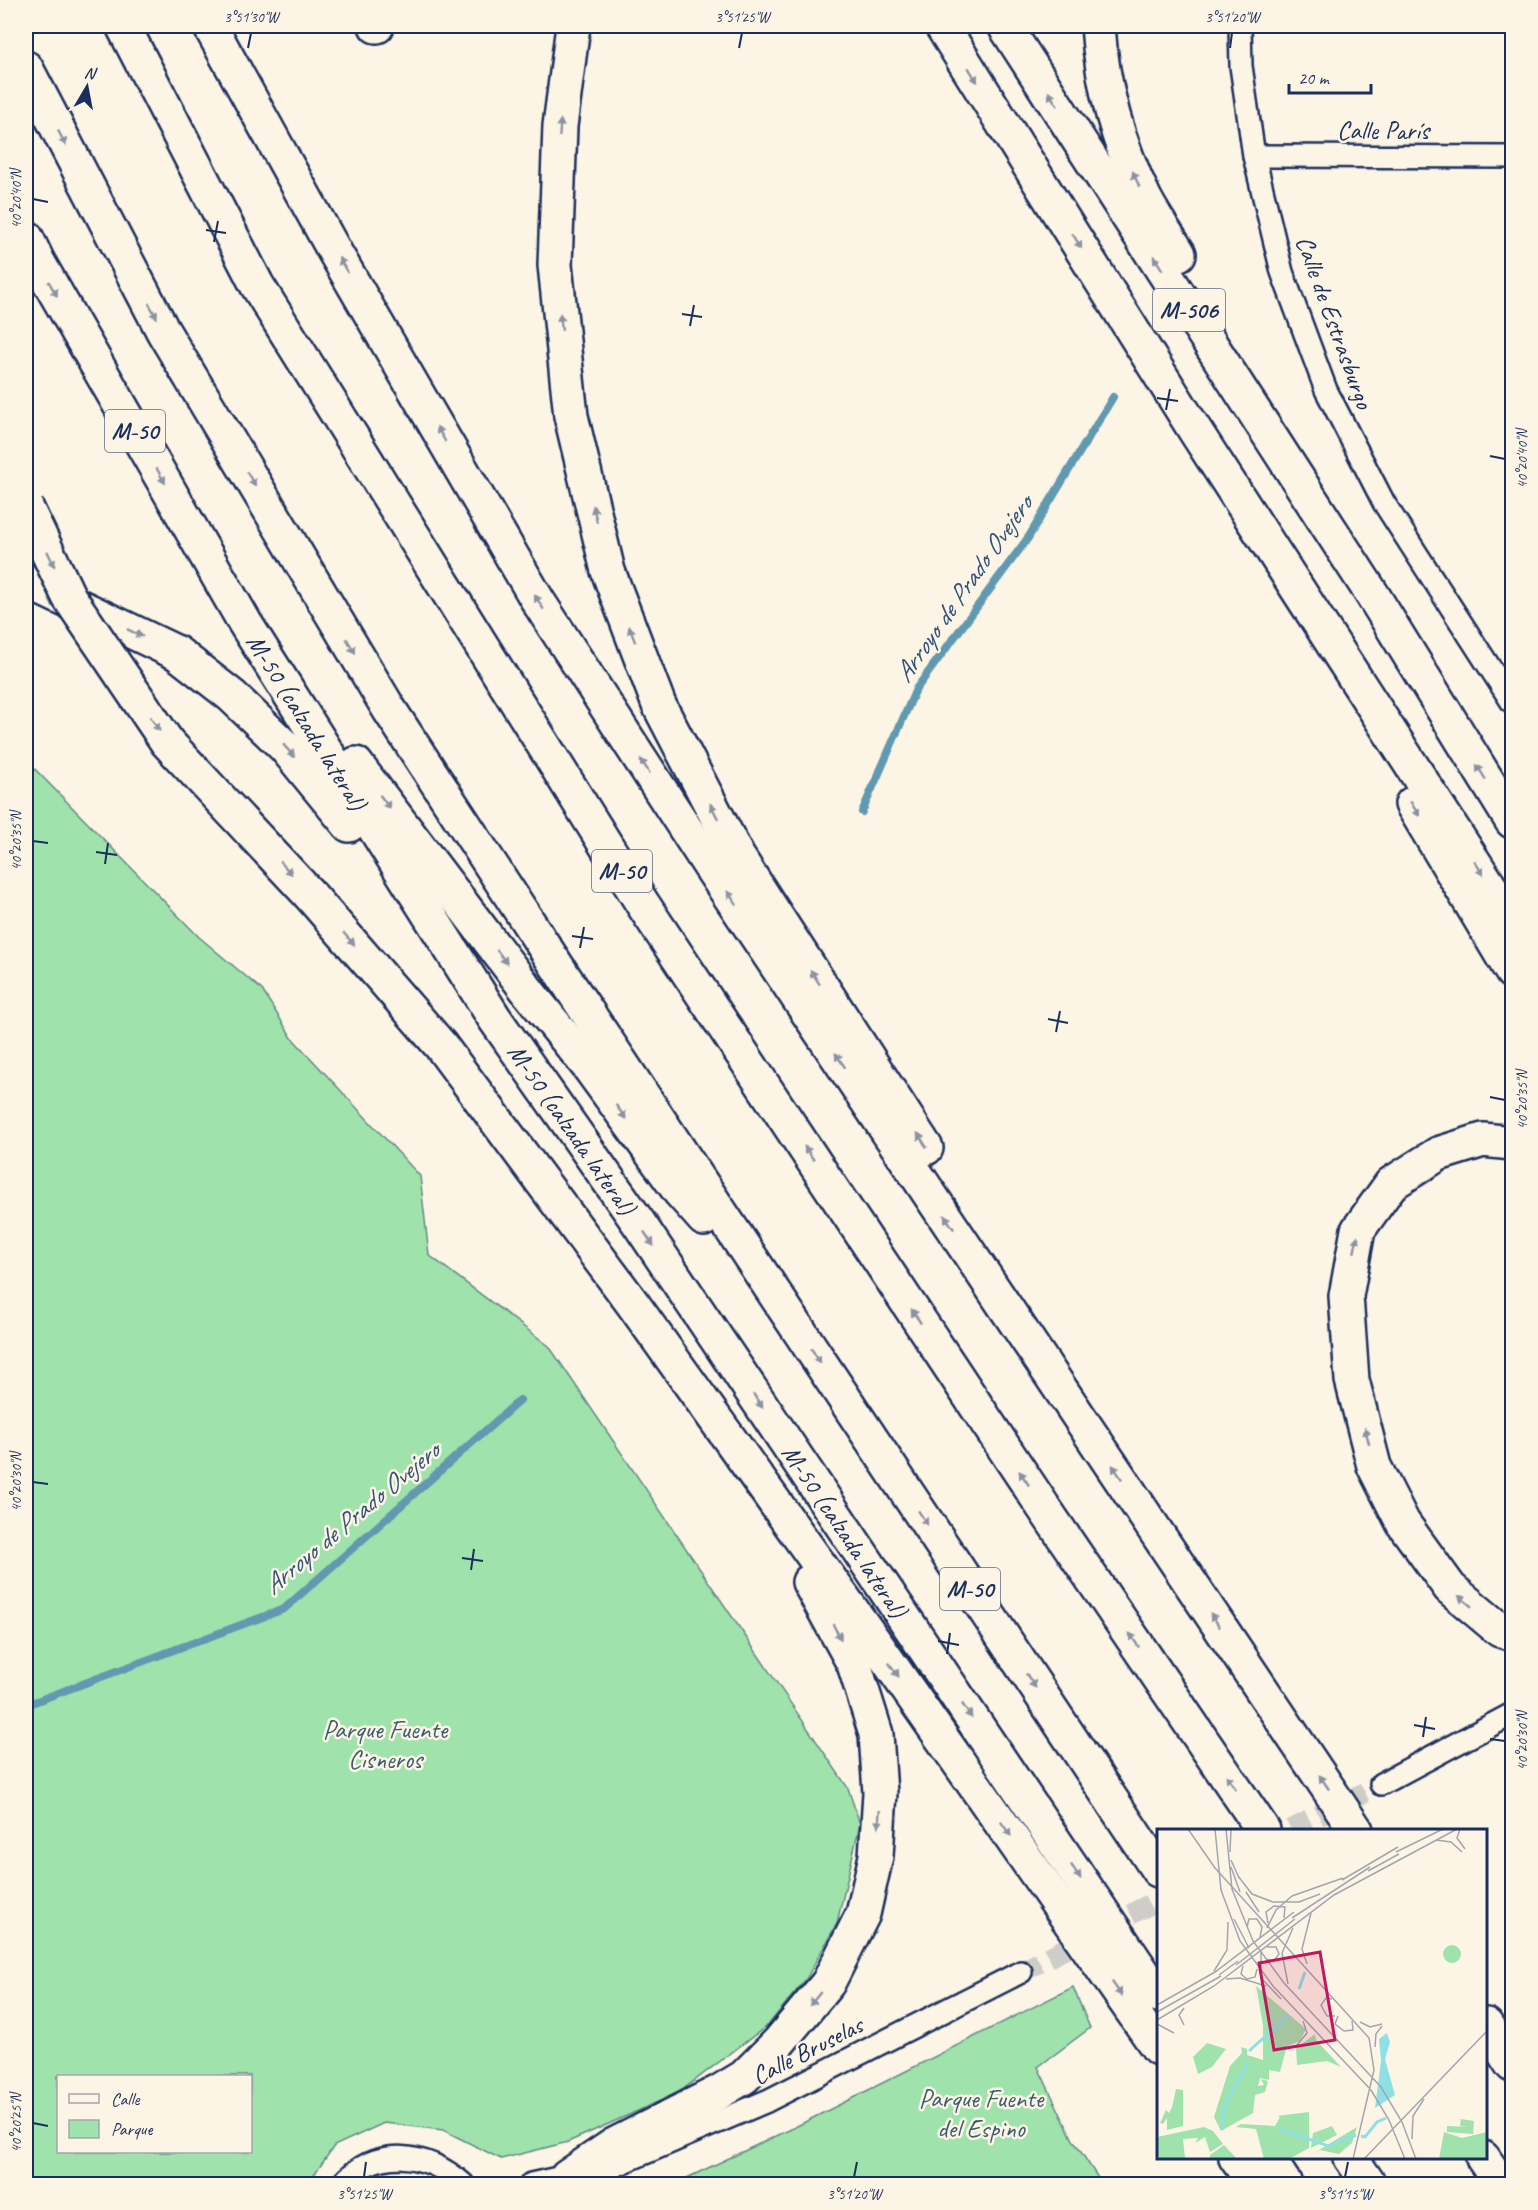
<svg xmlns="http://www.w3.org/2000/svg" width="1538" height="2210" font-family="Caveat,sans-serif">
  <rect width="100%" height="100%" fill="#fcf5e5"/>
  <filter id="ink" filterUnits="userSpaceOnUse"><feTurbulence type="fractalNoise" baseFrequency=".0167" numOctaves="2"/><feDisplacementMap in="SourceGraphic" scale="12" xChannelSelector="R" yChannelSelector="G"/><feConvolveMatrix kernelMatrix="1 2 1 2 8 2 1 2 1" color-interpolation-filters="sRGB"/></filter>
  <g filter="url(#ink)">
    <!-- green -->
    <g fill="#a0e2ac" stroke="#5e8885" stroke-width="1.5" fill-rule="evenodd">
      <path d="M26 760 199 937 262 990 292 1038 420 1176 429 1255 549 1346 848 1788 860 1824 837 1923 806 1979 768 2025 678 2093 568 2142 501 2159 443 2130 384 2123 334 2146 308 2184H26ZM58 2076H250V2152H58Z"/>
      <path d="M1073 1987 1090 2028 1038 2067 1073 2140 1102 2184H674L789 2130Z"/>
    </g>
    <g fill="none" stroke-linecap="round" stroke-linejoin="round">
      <!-- stream -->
      <g stroke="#6199b0" stroke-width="8">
        <path d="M862 812 916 689 1028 538 1113 397"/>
        <path d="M26 1705 284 1609 520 1400"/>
      </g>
      <!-- minor-tunnel -->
      <g stroke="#cfcdca" stroke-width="21" stroke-dasharray="21 10" stroke-linecap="butt">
        <path d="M1291 1830 1381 1784"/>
        <path d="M1021 1972 1158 1900"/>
      </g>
      <defs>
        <g id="minor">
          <path d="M1240 26 1241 66 1254 156 1282 272 1326 390 1384 503 1512 702"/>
          <path d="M1254 156 1512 157"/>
          <path d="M1381 1784 1512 1714"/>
          <path d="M591 2176 767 2101 1021 1972"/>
          <path d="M342 2184C377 2145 427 2152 463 2184"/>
          <path d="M531 2184 580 2173"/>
        </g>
        <g id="motorway">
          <path d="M123 26 257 285 642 903 1044 1508 1263 1830"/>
          <path d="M210 26 336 254 538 601 711 868 1356 1830"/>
          <path d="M376 26H377"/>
          <path d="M573 26 560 126 555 265 571 416 608 571 659 705 738 857 926 1148"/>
          <path d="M942 26 1196 432 1512 921"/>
          <path d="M1005 26 1372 594 1512 821"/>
          <path d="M1098 26C1102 86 1118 144 1145 199 1155 218 1168 236 1179 254"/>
          <path d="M26 68 163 331 389 709 564 977 1158 1870"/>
          <path d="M26 237 38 262 245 623 495 1019 638 1222 1158 1995"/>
          <path d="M26 581 177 653 232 696 285 747 349 825"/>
          <path d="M356 764 530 994 589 1067 680 1192 704 1219"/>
          <path d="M1412 804 1512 972"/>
          <path d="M310 895 441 1046 633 1304 879 1648 1158 2048"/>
          <path d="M1512 1143 1483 1140 1438 1154 1391 1184 1358 1230 1346 1296 1352 1380 1374 1466 1403 1523 1450 1588 1500 1630 1512 1634"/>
          <path d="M1486 2025 1512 2065"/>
          <path d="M1236 2158 1255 2184"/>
          <path d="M1268 2158 1285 2184"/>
          <path d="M1351 2158 1369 2184"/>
          <path d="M1483 2158 1501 2184"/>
          <path d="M567 2177 614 2145 719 2092 744 2077 778 2043 828 1983 863 1914 876 1856 880 1793 876 1734 854 1664 809 1582"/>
        </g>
      </defs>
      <!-- minor casing -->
      <use href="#minor" stroke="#1b2f5e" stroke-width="26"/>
      <!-- motorway casing -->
      <use href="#motorway" stroke="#1b2f5e" stroke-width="38"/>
      <!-- minor -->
      <use href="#minor" stroke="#fcf5e5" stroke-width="21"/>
      <!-- motorway -->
      <use href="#motorway" stroke="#fcf5e5" stroke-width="33"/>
      <defs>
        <path id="motorway-bridge" d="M26 507 69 597 167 742 310 895"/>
      </defs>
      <!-- motorway-bridge casing -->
      <use href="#motorway-bridge" stroke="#1b2f5e" stroke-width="38" stroke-linecap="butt"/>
      <!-- motorway-bridge -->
      <use href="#motorway-bridge" stroke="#fcf5e5" stroke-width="33"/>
    </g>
    <!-- one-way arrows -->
    <defs><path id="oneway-solid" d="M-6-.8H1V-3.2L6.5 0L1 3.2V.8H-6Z" transform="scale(1.5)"/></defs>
    <g fill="#8c92a2">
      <use href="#oneway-solid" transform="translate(973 75) rotate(58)"/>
      <use href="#oneway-solid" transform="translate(1053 99) rotate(-123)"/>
      <use href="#oneway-solid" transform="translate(560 128) rotate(-86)"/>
      <use href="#oneway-solid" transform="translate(62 138) rotate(62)"/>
      <use href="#oneway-solid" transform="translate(1136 179) rotate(-113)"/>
      <use href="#oneway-solid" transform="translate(1077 241) rotate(58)"/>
      <use href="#oneway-solid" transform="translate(1158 263) rotate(-123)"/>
      <use href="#oneway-solid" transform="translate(343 265) rotate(-120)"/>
      <use href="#oneway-solid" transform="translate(53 289) rotate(60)"/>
      <use href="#oneway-solid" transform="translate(153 311) rotate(62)"/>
      <use href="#oneway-solid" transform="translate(561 322) rotate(-96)"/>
      <use href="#oneway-solid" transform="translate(441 434) rotate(-120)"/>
      <use href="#oneway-solid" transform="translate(161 476) rotate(60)"/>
      <use href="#oneway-solid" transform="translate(251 479) rotate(59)"/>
      <use href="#oneway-solid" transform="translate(595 514) rotate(-103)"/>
      <use href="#oneway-solid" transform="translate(51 559) rotate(65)"/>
      <use href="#oneway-solid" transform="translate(539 602) rotate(-122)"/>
      <use href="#oneway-solid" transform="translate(135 633) rotate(25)"/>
      <use href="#oneway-solid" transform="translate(632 634) rotate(-111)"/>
      <use href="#oneway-solid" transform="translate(351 646) rotate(59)"/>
      <use href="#oneway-solid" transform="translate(155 724) rotate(56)"/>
      <use href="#oneway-solid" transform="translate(289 751) rotate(48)"/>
      <use href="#oneway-solid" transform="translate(645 766) rotate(-123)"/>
      <use href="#oneway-solid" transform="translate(1481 772) rotate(-122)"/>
      <use href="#oneway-solid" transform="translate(385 802) rotate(53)"/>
      <use href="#oneway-solid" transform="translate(1415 809) rotate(59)"/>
      <use href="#oneway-solid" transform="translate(714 811) rotate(-117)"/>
      <use href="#oneway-solid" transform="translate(286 868) rotate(47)"/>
      <use href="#oneway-solid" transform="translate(1479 868) rotate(58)"/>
      <use href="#oneway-solid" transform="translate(732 898) rotate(-124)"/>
      <use href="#oneway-solid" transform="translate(349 939) rotate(49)"/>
      <use href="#oneway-solid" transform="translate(502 957) rotate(53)"/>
      <use href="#oneway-solid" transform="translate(815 977) rotate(-123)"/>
      <use href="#oneway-solid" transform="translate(840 1060) rotate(-124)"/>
      <use href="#oneway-solid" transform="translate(621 1112) rotate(54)"/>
      <use href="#oneway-solid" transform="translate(922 1140) rotate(-123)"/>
      <use href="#oneway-solid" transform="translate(809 1153) rotate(-124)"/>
      <use href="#oneway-solid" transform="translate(949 1222) rotate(-124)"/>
      <use href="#oneway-solid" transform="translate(649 1239) rotate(56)"/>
      <use href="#oneway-solid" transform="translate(1356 1244) rotate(-79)"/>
      <use href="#oneway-solid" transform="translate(916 1316) rotate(-124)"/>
      <use href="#oneway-solid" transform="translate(816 1356) rotate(57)"/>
      <use href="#oneway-solid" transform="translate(758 1401) rotate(56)"/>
      <use href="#oneway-solid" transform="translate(1367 1436) rotate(-105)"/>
      <use href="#oneway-solid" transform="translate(1117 1472) rotate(-124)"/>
      <use href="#oneway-solid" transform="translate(1024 1478) rotate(-124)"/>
      <use href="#oneway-solid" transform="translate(923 1518) rotate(57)"/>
      <use href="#oneway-solid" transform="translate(1465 1601) rotate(-140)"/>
      <use href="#oneway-solid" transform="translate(1215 1620) rotate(-124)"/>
      <use href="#oneway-solid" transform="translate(837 1632) rotate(62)"/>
      <use href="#oneway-solid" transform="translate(1134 1640) rotate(-124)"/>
      <use href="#oneway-solid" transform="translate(894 1670) rotate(55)"/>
      <use href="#oneway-solid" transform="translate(1031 1681) rotate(56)"/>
      <use href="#oneway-solid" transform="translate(967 1711) rotate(56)"/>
      <use href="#oneway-solid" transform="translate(1231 1782) rotate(-124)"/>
      <use href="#oneway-solid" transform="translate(1324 1782) rotate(-124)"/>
      <use href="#oneway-solid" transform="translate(879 1819) rotate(94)"/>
      <use href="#oneway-solid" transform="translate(1006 1829) rotate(55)"/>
      <use href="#oneway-solid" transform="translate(1076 1872) rotate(56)"/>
      <use href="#oneway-solid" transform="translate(1117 1989) rotate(55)"/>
      <use href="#oneway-solid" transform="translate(815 1999) rotate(129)"/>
    </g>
  </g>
  <!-- ticks -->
  <path fill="none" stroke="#1b2f5e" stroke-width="2" d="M248 48 251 33M739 48 742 33M1230 48 1232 33M33 199 48 202M206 230 226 233M214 242 218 221M682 314 702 317M690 326 694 305M1157 398 1178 401M1166 410 1170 389M1490 456 1505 459M33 841 48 843M96 852 117 855M105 864 108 843M572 936 593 939M580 948 584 927M1048 1019 1068 1023M1056 1032 1060 1011M1490 1097 1505 1100M33 1482 48 1484M462 1558 483 1561M471 1570 474 1549M938 1641 959 1645M947 1654 950 1633M1414 1725 1435 1729M1423 1737 1426 1717M1490 1739 1505 1741M33 2123 48 2126M364 2177 366 2162M854 2177 857 2162M1345 2177 1348 2162"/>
  <g text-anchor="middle" stroke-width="5" stroke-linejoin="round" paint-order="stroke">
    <!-- shield labels -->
    <g fill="#fcf5e5" stroke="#5e6a86" stroke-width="1.5">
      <rect x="1153" y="289" width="72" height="42" rx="4.5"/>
      <rect x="105" y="410" width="60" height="42" rx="4.5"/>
      <rect x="592" y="850" width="60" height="42" rx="4.5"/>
      <rect x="940" y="1568" width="60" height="42" rx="4.5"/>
    </g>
    <g font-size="24" font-weight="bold" fill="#1b2f5e">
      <text x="1189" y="318">M-506</text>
      <text x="135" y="439">M-50</text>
      <text x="622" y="879">M-50</text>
      <text x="970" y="1597">M-50</text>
    </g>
    <!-- street labels -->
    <g font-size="26" fill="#1b2f5e" stroke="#fcf5e5">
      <text x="1383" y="139">Calle París</text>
      <text transform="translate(1335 322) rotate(70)" y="9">Calle de Estrasburgo</text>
      <text transform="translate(307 722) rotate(58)" y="9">M-50 (calzada lateral)</text>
      <text transform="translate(572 1129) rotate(55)" y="9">M-50 (calzada lateral)</text>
      <text transform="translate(845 1531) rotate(56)" y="9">M-50 (calzada lateral)</text>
      <text transform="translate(807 2050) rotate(-27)" y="9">Calle Bruselas</text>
    </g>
    <!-- park labels -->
    <g font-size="26" fill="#3c5c72" stroke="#fcf5e5">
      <text x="385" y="1738">Parque Fuente<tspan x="385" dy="30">Cisneros</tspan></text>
      <text x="981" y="2107">Parque Fuente<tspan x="981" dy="30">del Espino</tspan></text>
    </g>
    <!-- water labels -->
    <g font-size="27" font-style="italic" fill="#325279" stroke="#fcf5e5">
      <text transform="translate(963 589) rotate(-55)" y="9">Arroyo de Prado Ovejero</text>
      <text transform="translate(351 1518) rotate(-40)" y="9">Arroyo de Prado Ovejero</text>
    </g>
  </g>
  <!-- overview -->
  <g transform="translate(1157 1829)">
    <rect width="330" height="330" fill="#fcf5e5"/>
    <path d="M286 125a9 9 0 1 1 18 0a9 9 0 1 1-18 0ZM99 157 149 200 143 212 130 217 123 243 112 241V251L103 249 101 257 107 256 104 250 111 252 108 263 98 266 96 284 64 302 57 288 73 237 85 224 84 218 90 220V226L106 231V196ZM158 205 159 211 184 238 170 232 140 236 139 219ZM50 214 69 220 55 238 41 245 36 228ZM19 260 26 261V297L10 301V289L6 295 3 294 9 281 12 284 15 278ZM152 283V319L132 330H107L99 300 79 298 84 295 118 297 123 288 120 287ZM304 290 317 292 316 305 290 303V297L312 298 303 297ZM175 297 180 306 154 319 156 304ZM47 298 56 302 66 315 53 323 48 308 38 314 41 309 26 310 28 329 0 330V308ZM200 298 195 314 182 325 163 321 157 324ZM287 303 305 309 330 303V330H282ZM67 316 80 330H53V326Z" fill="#a0e2ac"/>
    <path d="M230 204 233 213 228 230 238 266 218 279 224 232 222 210Z" fill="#8fe0e6"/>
    <path fill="none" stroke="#8fe0e6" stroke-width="3" d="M142 160 148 143M92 222 132 186M123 300 171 317 199 306M65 301 67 279 91 233M204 307 208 308 220 293 229 289"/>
    <path fill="none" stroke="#a2a6af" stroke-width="1.5" d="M31 0 58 39 212 209 217 241 196 330M58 0 64 61 83 112 116 157 214 261 232 291 248 330M69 0 75 60 96 112 127 154 224 258 245 293 259 330M303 0 300 9 308 20M279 11 294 13 305 23M73 23 74 0M239 23 286 0M74 31 82 49M74 38 83 63M211 42 242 25M81 47 95 65 116 73H142L163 65M185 51 241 18M89 63 102 83M135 89 213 38M77 90 92 119M111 94 109 83 117 77 128 78 127 89M90 98 92 90H100L105 98 103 108M110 99 119 81 135 67 186 49M104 122V149L124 170M109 130 117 132 122 125 119 118H110M150 135 145 120 154 84M79 136 138 90M86 137 84 145 90 150 98 148 100 140M57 142 70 121 71 93M62 146 81 132M69 150 83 149 109 157M131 155 125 124 136 99M175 170 169 169 164 176 170 187H178M0 176 58 143 137 83M0 183 64 147M181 187 178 195 187 202 196 201 195 192M0 191 57 157 177 66 300 0M203 193 213 198 225 195M0 195 17 204M27 196 22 186 27 179M140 216 150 204 146 192M218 218 219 205 225 197M255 310 256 287 267 270M207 330 330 202"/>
    <path fill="#c2185b" fill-opacity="0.15" stroke="#c2185b" stroke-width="3" d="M163 123 178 211 117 221 102 134Z"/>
    <rect width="330" height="330" fill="none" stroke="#1b2f5e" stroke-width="3"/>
  </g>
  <!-- margin -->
  <rect width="1538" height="2210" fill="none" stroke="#fcf5e5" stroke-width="66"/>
  <!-- legend -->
  <rect x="57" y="2075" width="195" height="78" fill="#fcf5e5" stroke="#a2a6af" stroke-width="1.5"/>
  <rect x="69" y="2094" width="30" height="9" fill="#fcf5e5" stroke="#a2a6af" stroke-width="1.5"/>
  <text x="111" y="2105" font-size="18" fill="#1b2f5e">Calle</text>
  <rect x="69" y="2120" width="30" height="18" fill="#a0e2ac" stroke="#a2a6af" stroke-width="1.5"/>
  <text x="111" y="2135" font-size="18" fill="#1b2f5e">Parque</text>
  <!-- north arrow -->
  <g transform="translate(87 87) rotate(10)" stroke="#fcf5e5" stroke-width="4.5" paint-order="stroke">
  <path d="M0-4.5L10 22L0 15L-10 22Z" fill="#1b2f5e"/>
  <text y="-9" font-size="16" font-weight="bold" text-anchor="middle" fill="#1b2f5e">N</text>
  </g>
  <!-- scale -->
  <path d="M1289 84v9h82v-9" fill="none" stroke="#1b2f5e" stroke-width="3"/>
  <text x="1298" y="84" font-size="18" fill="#1b2f5e" stroke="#fcf5e5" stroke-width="4.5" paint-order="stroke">20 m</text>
  <rect x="33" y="33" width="1472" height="2144" fill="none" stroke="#1b2f5e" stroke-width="2"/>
  <g font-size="15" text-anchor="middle" fill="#1b2f5e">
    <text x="251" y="22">3°51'30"W</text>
    <text x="742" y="22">3°51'25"W</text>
    <text x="1232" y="22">3°51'20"W</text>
    <text transform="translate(16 199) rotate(-90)" y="5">40°20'40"N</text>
    <text transform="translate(1522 459) rotate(-90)" y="5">40°20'40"N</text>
    <text transform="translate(16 841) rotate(-90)" y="5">40°20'35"N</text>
    <text transform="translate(1522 1100) rotate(-90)" y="5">40°20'35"N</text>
    <text transform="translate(16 1482) rotate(-90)" y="5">40°20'30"N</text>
    <text transform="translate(1522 1741) rotate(-90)" y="5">40°20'30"N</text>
    <text transform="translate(16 2123) rotate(-90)" y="5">40°20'25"N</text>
    <text x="364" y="2199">3°51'25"W</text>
    <text x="854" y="2199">3°51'20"W</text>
    <text x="1345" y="2199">3°51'15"W</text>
  </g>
</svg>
